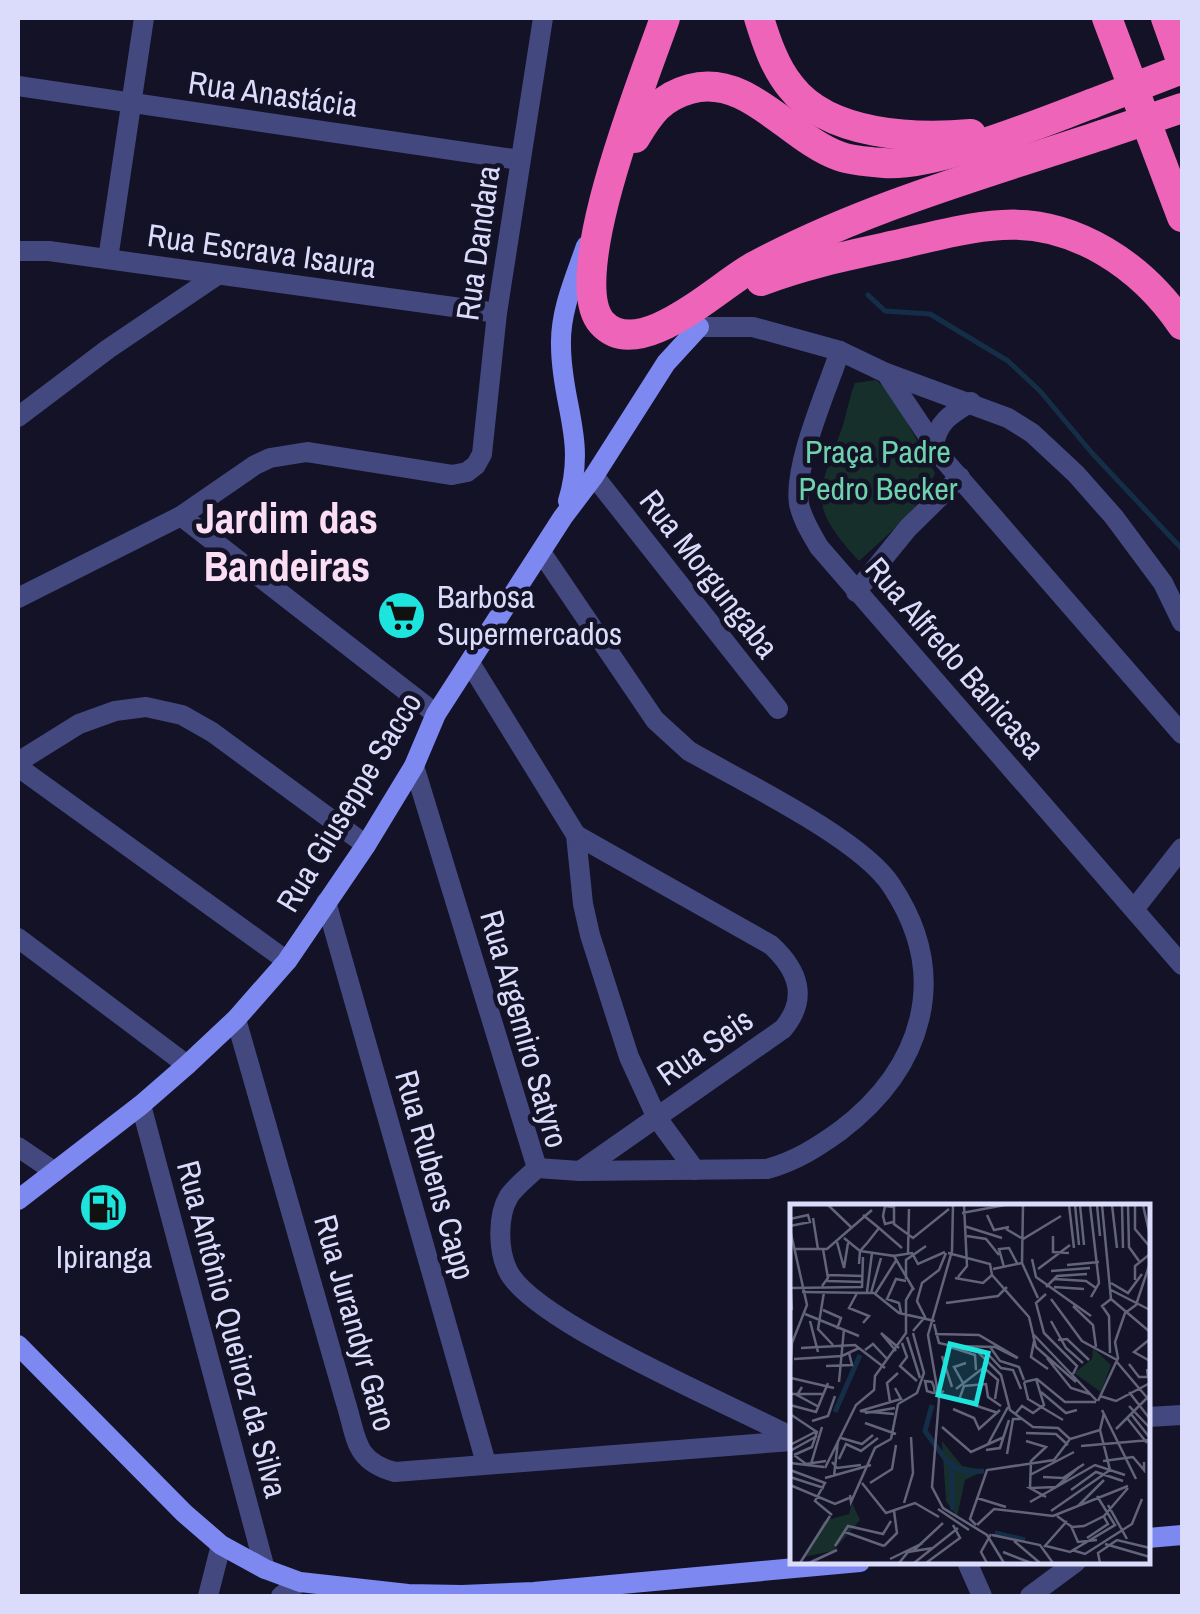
<svg xmlns="http://www.w3.org/2000/svg" width="1200" height="1614" font-family="'Archivo Narrow',sans-serif">
  <rect width="100%" height="100%" fill="#131226"/>
  <!-- green -->
  <path fill="#162f2b" d="M876 380 891 393 935 473C921 509 887 535 859 561 806 503 818 495 842 428 847 413 849 398 855 383Z"/>
  <g fill="none" stroke-linecap="round" stroke-linejoin="round">
    <!-- stream -->
    <path stroke="#152e47" stroke-width="5" d="M868 295 885 311 930 314 1008 361 1040 391 1092 453 1182 549"/>
    <!-- minor -->
    <g stroke="#43487f" stroke-width="20">
      <path d="M18 86 520 160"/>
      <path d="M18 251H49L497 313"/>
      <path d="M108 259 144 18"/>
      <path d="M699 327H753L840 351 886 373 1008 418 1032 433 1076 474 1114 517 1163 583 1182 622"/>
      <path d="M840 351C827 390 793 465 799 504 802 519 811 533 819 547L1182 965"/>
      <path d="M886 373 944 460 1182 734"/>
      <path d="M18 417 108 349 216 276"/>
      <path d="M934 446C937 422 951 414 971 402"/>
      <path d="M594 476 778 709"/>
      <path d="M181 516 436 714"/>
      <path d="M541 552 655 720 689 751C741 781 860 838 891 885 952 976 923 1068 840 1131 816 1148 796 1161 767 1169L580 1171"/>
      <path d="M856 592 908 528 960 477"/>
      <path d="M18 598 181 516 255 465 270 458 307 452 452 475 467 472 476 465 482 454 497 313 543 18"/>
      <path d="M470 663 576 835 583 904 590 935 629 1057 657 1118 695 1170"/>
      <path d="M18 762 79 724 115 711 146 707 182 715 212 732 366 845"/>
      <path d="M414 766 537 1168"/>
      <path d="M18 767 287 961"/>
      <path d="M326 902 486 1463"/>
      <path d="M1135 908 1182 848"/>
      <path d="M18 938 187 1065"/>
      <path d="M236 1019 345 1400C357 1437 353 1461 395 1472L792 1441"/>
      <path d="M141 1105 265 1569"/>
      <path d="M18 1147 55 1172"/>
      <path d="M537 1168 580 1171 783 1029C809 998 798 970 771 945L576 835"/>
      <path d="M537 1168C528 1177 516 1186 509 1196 497 1216 498 1251 508 1271 533 1322 734 1406 792 1437"/>
      <path d="M1148 1417 1182 1415"/>
      <path d="M967 1562 982 1596"/>
      <path d="M208 1596 221 1545"/>
      <path d="M281 1596 300 1582"/>
      <path d="M1030 1596 1076 1562"/>
    </g>
    <!-- secondary -->
    <g stroke="#7d89f0" stroke-width="20">
      <path d="M568 501C587 439 561 404 561 345 560 311 575 278 586 246"/>
      <path d="M18 1200 141 1105 187 1065 236 1019 287 961 366 845 414 766 436 714 563 517 594 476 666 363 699 327"/>
      <path d="M18 1345 184 1513 221 1545 265 1569 300 1582 408 1594 462 1595 534 1592 860 1562"/>
      <path d="M1148 1538 1182 1535"/>
    </g>
    <!-- motorway -->
    <g stroke="#ed64b8" stroke-width="30">
      <path d="M665 18C646 73 562 279 602 323 639 364 718 286 753 267 862 208 984 174 1102 135"/>
      <path d="M759 18C766 41 775 68 791 87 829 136 915 139 971 134"/>
      <path d="M1107 18 1182 217"/>
      <path d="M1166 18 1182 63"/>
      <path d="M635 138C650 113 661 97 690 89 747 73 789 138 839 156 852 161 870 162 884 163 935 167 1040 123 1091 104"/>
      <path d="M761 281C805 264 850 255 896 245 931 237 966 227 1002 225 1075 220 1143 267 1182 325"/>
    </g>
    <!-- motorway-bridge -->
    <g stroke="#ed64b8" stroke-width="30">
      <path d="M1091 104 1182 69"/>
      <path d="M1102 135 1182 108"/>
    </g>
  </g>
  <!-- icons -->
  <defs>
    <symbol id="supermarket-disc" viewBox="-11 -11 22 22"><circle r="9.5" fill="#1de5de" stroke="#131226"/><path d="M-6-5.5h2.5l.6 2H6L4.5 2H-2.5L-4.4-4H-6ZM-1.5 3.2a1.3 1.3 0 1 0 .1 0ZM3 3.2a1.3 1.3 0 1 0 .1 0Z" fill="#111"/></symbol>
    <symbol id="fuel-disc" viewBox="-11 -11 22 22"><circle r="9.5" fill="#1de5de" stroke="#131226"/><path d="M-5.5-6h7V0h2V4h1.3V-2.5L3-4.5l.8-.8L6-3V5H2.5V1h-1V6h-7ZM-4.2-4.7v3.2H.2V-4.7Z" fill="#111"/></symbol>
  </defs>
  <g fill-rule="evenodd">
    <use href="#supermarket-disc" x="374" y="588" width="55" height="55"/>
    <use href="#fuel-disc" x="76" y="1180" width="55" height="55"/>
  </g>
  <g text-anchor="middle" stroke-width="9" stroke-linejoin="round" paint-order="stroke">
    <!-- street labels -->
    <g font-size="32" fill="#dbdcfb" stroke="#131226">
      <text transform="translate(273 94) rotate(8)" y="11">Rua Anastácia</text>
      <text transform="translate(478 243) rotate(-82)" y="11">Rua Dandara</text>
      <text transform="translate(262 251) rotate(8)" y="11">Rua Escrava Isaura</text>
      <text transform="translate(709 574) rotate(52)" y="11">Rua Morgungaba</text>
      <text transform="translate(955 658) rotate(49)" y="11">Rua Alfredo Banicasa</text>
      <text transform="translate(349 802) rotate(-59)" y="11">Rua Giuseppe Sacco</text>
      <text transform="translate(524 1029) rotate(74)" y="11">Rua Argemiro Satyro</text>
      <text transform="translate(705 1047) rotate(-35)" y="11">Rua Seis</text>
      <text transform="translate(435 1175) rotate(74)" y="11">Rua Rubens Capp</text>
      <text transform="translate(355 1323) rotate(74)" y="11">Rua Jurandyr Garo</text>
      <text transform="translate(232 1329) rotate(75)" y="11">Rua Antônio Queiroz da Silva</text>
    </g>
    <!-- park labels -->
    <g font-size="32" fill="#6ed3ad" stroke="#131226">
      <text x="878" y="463">Praça Padre<tspan x="878" dy="37">Pedro Becker</tspan></text>
    </g>
    <!-- poi labels -->
    <g font-size="32" fill="#dbdcfb" stroke="#131226" text-anchor="start">
      <text x="437" y="608">Barbosa<tspan x="437" dy="37">Supermercados</tspan></text>
      <text x="104" y="1268" text-anchor="middle">Ipiranga</text>
    </g>
    <!-- district labels -->
    <g font-size="42" font-weight="bold" fill="#fbddf4" stroke="#131226">
      <text x="287" y="533">Jardim das<tspan x="287" dy="48">Bandeiras</tspan></text>
    </g>
  </g>
  <!-- overview -->
  <g transform="translate(790 1204)">
    <rect width="360" height="360" fill="#131226"/>
    <path d="M62 299 70 316 43 347 13 353 34 317 59 310Z" fill="#162f2b"/>
    <path d="M152 237 172 262 195 266 175 276 167 313 156 297Z" fill="#162f2b"/>
    <path d="M303 144 321 161 311 188 284 169 302 155Z" fill="#162f2b"/>
    <path fill="none" stroke="#152e47" stroke-width="5" d="M142 201 135 227 161 263 163 306M45 208 70 151M158 258 174 268 194 267M205 329 235 336"/>
    <path fill="none" stroke="#63637b" stroke-width="2.5" d="M38 1 62 24M104 1V20L123 34 159 5M163 1 162 47 138 131 149 195 142 283 153 304 197 331 214 359M279 1 284 44M285 1 289 41M290 1 294 41M300 1 309 79 301 93M307 1 310 32M312 1 321 95M322 1 327 44M332 1 333 44M338 1 339 43 349 57M345 1V25L360 43M353 1 360 32M172 9 215 1M197 11 204 26 219 23M23 14 28 45M0 15 18 11 20 18 0 22M103 18 95 20 93 12 95 2 103 3M174 22 212 34M89 24 112 44M0 25 17 101 2 139 0 177M216 25 233 35 271 12M177 32 196 35 209 51M263 32V48L279 49M54 34 70 47 78 38 89 24 73 11M47 38 54 64 58 39M4 45H37L82 6M118 49 119 5M158 49 200 60 202 71 239 113 243 130 307 197M103 52 122 49 128 60 155 48M242 55 246 73 301 112M232 59 248 94M69 60 70 47 104 52 124 86M277 61 309 58M214 63 209 45 219 44 227 59M203 65 232 59 233 1M248 65 280 41M261 67 300 64M38 71 73 72M168 73 177 62 174 1M165 74 193 79 202 71M116 75V56L136 42M264 75 296 77 306 84M0 76 2 106M345 76V62L360 50M37 77 73 78M321 79 338 89 352 70M32 82 38 74 33 45M256 83 267 72 297 70M264 83 294 85M1 84 72 83M72 84 73 53M321 86 360 106M12 88 84 89 109 109 145 117M34 88 28 125 43 141M77 88 82 49M67 89 59 104 79 112 73 119M81 89 91 54M85 90 107 55M256 90 246 99 254 129 287 162 283 170M261 95 292 137 327 156M321 95 360 128M156 99 208 92 217 83M283 102 303 121 306 143M33 106 51 114 47 125M111 109 109 99 97 95 106 75 116 77M15 110 69 132M20 117 28 148M261 117 276 144 293 159M144 120 149 139 188 148 211 171 220 206 243 223 268 224 280 235M123 127 135 113 127 97 132 79 149 66 156 49M116 130V96L123 84M145 130 189 131 228 154M243 131 246 143 286 178M117 133 130 174M268 136 277 135 299 156M244 137 241 153 258 165M112 139 117 153 110 162 127 177M157 142 185 151 186 166M166 142 205 143 227 154M200 143 210 157 229 163 234 176M11 144 65 141 95 164M75 146 83 140 98 156M106 147 91 129 109 144M196 148 211 164 223 166 231 185M320 149 319 112 312 102 321 95M152 152 162 183M257 154 281 184 300 190M4 155 52 152 69 144M326 157 359 196M360 157 344 148 360 135M339 160 349 173H358L357 165M36 162 62 161 59 149M193 163 208 176 205 195M1 174 44 184M49 178 54 125M234 178 247 175 275 198H306M234 178 238 195 273 216M173 179 164 163 176 159M12 183 7 191 29 203M166 185 197 161M84 187 85 172 116 129M251 188 276 209 287 206M339 188 360 215M0 190H34M145 190 144 183 142 178 135 177 137 187 143 189 152 188 154 187M310 192 326 197 360 179M308 197 328 154 325 138 335 109 346 101 360 59M100 198 97 179 108 169M108 200 127 189 134 169 123 129M0 201 26 208 38 179M339 202 360 224M163 205 184 214 189 225 210 206M312 206 346 275M75 209 105 204M208 209 169 196 174 182 196 180 198 193 211 202M226 209 232 202 243 209 254 201 246 175M0 210 27 228 22 243 4 251M104 210 70 207 111 195 105 184M341 210 360 234M337 214 357 239M22 217 38 212 45 192M75 219 106 230M152 223 181 248 214 233M326 225 360 191M236 229 266 230 278 241M51 234 72 240 83 231M101 235 108 200M236 237 256 243 241 257 240 284M198 240 218 203M0 241 27 227M291 242 360 236M196 246 210 244 219 216M0 247 27 232M217 250 223 215H231M4 251 16 260 36 257M49 255 56 240 71 247 88 234M313 257 343 253 354 266V258M42 258 47 264 71 261M0 259 34 263M21 260 32 223M35 264 66 201 84 186M0 266 35 279 25 297 42 311M240 271 284 248M44 272 48 237M0 273 34 284M253 273 273 274 294 260M35 274 81 261M72 279 96 309 125 299 149 313M80 279 102 265 106 241M0 281 45 300 59 294M281 286 306 268 333 277M60 291 61 298 85 244 101 235M256 293 240 284 266 283 289 263M187 294 216 303M240 298 305 261 335 271M114 299 123 269 121 233M318 301 337 335M288 302 314 276M148 305 179 326M261 307 320 266 310 226M267 312 282 323 294 322 314 312 338 284M186 321 180 315 197 266 264 256 280 235 310 226 314 209M187 321 204 305 263 312 338 282M281 322 288 338 307 336M55 328 94 342M202 331 250 341 263 359M297 334 318 320 314 313M224 337 250 359M315 340 360 353M45 342 58 322 93 330 101 317M94 342 107 329 104 307M256 342 280 348 325 321 307 292M254 343 277 317M282 346 295 350 342 320 352 295M123 347 153 319M213 348 241 359M100 355 133 339M10 359 40 312M19 359 47 346M109 359 118 348 143 344M124 359 168 324M136 359 170 334 163 321M197 359 191 348 201 330M310 359 308 349 327 336 360 344"/>
    <path fill="#1de5de" fill-opacity="0.15" stroke="#1de5de" stroke-width="5" d="M160 140 198 149 186 200 148 191Z"/>
    <rect width="360" height="360" fill="none" stroke="#dbdcfb" stroke-width="5"/>
  </g>
  <!-- border -->
  <rect width="1200" height="1614" fill="none" stroke="#dbdcfb" stroke-width="40"/>
</svg>
